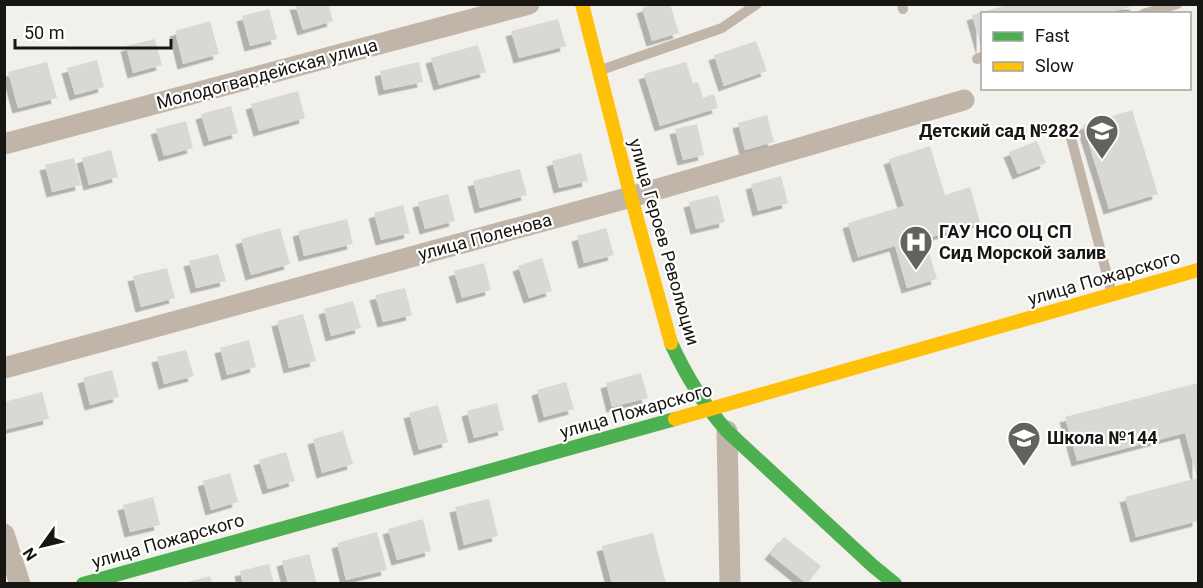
<svg xmlns="http://www.w3.org/2000/svg" width="1203" height="588" font-family="Roboto,sans-serif">
  <defs>
    <filter id="shadow"><feDropShadow dx="-5.5" dy="5.5" stdDeviation="0" flood-color="#0004"/></filter>
  </defs>
  <rect width="100%" height="100%" fill="#f2f0ea"/>
  <!-- building -->
  <g fill="#d8d8d4" filter="url(#shadow)">
    <path d="M295 4H328L333 21 303 30Z"/>
    <path d="M654 4H670L679 33 652 41 642 8Z"/>
    <path d="M1011 4H1136V5L1106 14H982V50L972 15Z"/>
    <path d="M269 9 277 39 250 46 242 16Z"/>
    <path d="M558 19 566 46 519 58 511 31Z"/>
    <path d="M210 21 219 54 183 64 175 31Z"/>
    <path d="M155 39 162 65 133 73 126 46Z"/>
    <path d="M756 41 767 71 724 86 714 55Z"/>
    <path d="M478 45 486 72 439 85 431 58Z"/>
    <path d="M97 60 104 87 75 95 67 68Z"/>
    <path d="M47 62 57 98 18 108 8 72Z"/>
    <path d="M419 62 423 82 384 90 380 71Z"/>
    <path d="M686 62 693 83 698 82 703 98 714 94 718 108 660 126 644 74Z"/>
    <path d="M298 91 305 118 259 131 251 104Z"/>
    <path d="M231 106 238 133 209 141 201 114Z"/>
    <path d="M1132 110 1158 194 1109 209 1083 125Z"/>
    <path d="M767 115 774 142 745 150 738 123Z"/>
    <path d="M186 121 193 148 164 156 156 129Z"/>
    <path d="M697 124 704 155 683 160 675 129Z"/>
    <path d="M1037 141 1046 163 1018 174 1009 152Z"/>
    <path d="M930 146 945 195 970 187 980 222 925 239 937 279 907 288 895 246 858 257 848 223 904 206 889 159Z"/>
    <path d="M111 150 118 177 89 185 82 158Z"/>
    <path d="M581 153 588 181 559 188 552 161Z"/>
    <path d="M74 158 81 185 52 192 45 165Z"/>
    <path d="M520 169 527 195 480 208 473 181Z"/>
    <path d="M781 176 788 203 758 211 751 184Z"/>
    <path d="M448 194 455 221 425 229 418 202Z"/>
    <path d="M718 195 725 222 696 229 689 202Z"/>
    <path d="M403 205 410 233 381 240 374 213Z"/>
    <path d="M347 219 353 244 304 256 298 231Z"/>
    <path d="M280 228 290 264 251 275 241 239Z"/>
    <path d="M606 228 614 255 584 263 577 236Z"/>
    <path d="M218 254 226 281 196 288 189 261Z"/>
    <path d="M542 258 552 291 529 298 518 266Z"/>
    <path d="M484 263 491 290 462 298 454 271Z"/>
    <path d="M167 268 175 298 141 307 133 276Z"/>
    <path d="M405 288 412 315 383 322 375 295Z"/>
    <path d="M353 301 361 328 331 336 324 309Z"/>
    <path d="M303 314 316 361 289 368 277 321Z"/>
    <path d="M249 340 256 367 227 375 220 348Z"/>
    <path d="M186 350 194 376 164 384 157 357Z"/>
    <path d="M112 370 119 397 90 405 83 378Z"/>
    <path d="M641 373 648 398 612 407 606 383Z"/>
    <path d="M566 382 574 409 544 417 537 390Z"/>
    <path d="M1198 383V521L1136 537 1125 497 1197 478 1185 433 1077 461 1065 417Z"/>
    <path d="M42 392 49 419 4 430V402Z"/>
    <path d="M497 403 504 430 474 438 467 411Z"/>
    <path d="M438 405 448 442 419 450 409 413Z"/>
    <path d="M343 431 353 464 322 473 313 439Z"/>
    <path d="M286 452 295 481 268 489 259 460Z"/>
    <path d="M230 473 238 502 211 510 203 481Z"/>
    <path d="M153 497 160 525 130 532 123 505Z"/>
    <path d="M489 499 498 536 464 545 455 507Z"/>
    <path d="M423 519 431 551 397 560 388 529Z"/>
    <path d="M377 532 387 570 346 580 337 543Z"/>
    <path d="M653 533 666 584H612L602 546Z"/>
    <path d="M784 537 821 566 807 584 770 554Z"/>
    <path d="M309 554 317 584H288L282 561Z"/>
    <path d="M269 564 274 584H243L240 571Z"/>
    <path d="M210 576 212 584H184V583Z"/>
  </g>
  <g fill="none" stroke-linecap="round" stroke-linejoin="round">
    <!-- lane -->
    <g stroke="#c1b4a8" stroke-width="10">
      <path d="M902 4 903 9"/>
      <path d="M1143 14 1177 4"/>
      <path d="M977 59 982 57"/>
      <path d="M601 70 722 28 757 4"/>
      <path d="M1069 130 1112 294"/>
    </g>
    <!-- street -->
    <g stroke="#c1b4a8" stroke-width="21">
      <path d="M4 144 529 4"/>
      <path d="M4 368 631 197 964 100"/>
      <path d="M727 431 730 584"/>
      <path d="M4 534 20 584"/>
    </g>
    <!-- fast -->
    <g stroke="#4caf50" stroke-width="14">
      <path d="M671 343C686 376 703 404 727 431L873 566 895 584"/>
      <path d="M83 584 675 419"/>
    </g>
    <!-- slow -->
    <g stroke="#ffc107" stroke-width="14">
      <path d="M582 4 631 197 671 343"/>
      <path d="M675 419 1198 270"/>
    </g>
  </g>
  <!-- icons -->
  <defs>
    <symbol id="school-pin" viewBox="-11 -11 22 30"><path d="M0 17L-7.5 6A9.5 9.5 0 1 1 7.5 6Z" fill="#64625e" stroke="#fff"/><path d="M0-5L7-2L0 1L-7-2ZM-4 1L0 2.5L4 1V4Q0 6-4 4Z" fill="#fff"/></symbol>
    <symbol id="hospital-pin" viewBox="-11 -11 22 30"><path d="M0 17L-7.5 6A9.5 9.5 0 1 1 7.5 6Z" fill="#64625e" stroke="#fff"/><path d="M-5-5h3v3.5h4V-5h3V5h-3V1.5h-4V5h-3Z" fill="#fff"/></symbol>
  </defs>
  <g fill-rule="evenodd">
    <use href="#school-pin" x="1083" y="112" width="38" height="52"/>
    <use href="#hospital-pin" x="897" y="223" width="38" height="52"/>
    <use href="#school-pin" x="1005" y="419" width="38" height="52"/>
  </g>
  <g text-anchor="middle" stroke-width="4.5" stroke-linejoin="round" paint-order="stroke">
    <!-- street labels -->
    <g font-size="18" fill="#171612" stroke="#fff">
      <text transform="translate(267 74) rotate(-15)" y="6">Молодогвардейская улица</text>
      <text transform="translate(485 237) rotate(-15)" y="6">улица Поленова</text>
      <text transform="translate(664 242) rotate(74)" y="6">улица Героев Революции</text>
      <text transform="translate(1104 278) rotate(-16)" y="6">улица Пожарского</text>
      <text transform="translate(636 411) rotate(-16)" y="6">улица Пожарского</text>
      <text transform="translate(168 541) rotate(-16)" y="6">улица Пожарского</text>
    </g>
    <!-- poi labels -->
    <g font-size="18" font-weight="bold" fill="#171612" stroke="#fff" text-anchor="start">
      <text x="1079" y="137" text-anchor="end">Детский сад №282</text>
      <text x="939" y="238">ГАУ НСО ОЦ СП<tspan x="939" dy="21">Сид Морской залив</tspan></text>
      <text x="1047" y="444">Школа №144</text>
    </g>
  </g>
  <!-- border -->
  <rect width="1203" height="588" fill="none" stroke="#171612" stroke-width="12"/>
  <!-- legend -->
  <rect x="981" y="12" width="210" height="78" fill="#ffffff" stroke="#a2a2a0" stroke-width="1.5"/>
  <rect x="993" y="32" width="30" height="9" fill="#4caf50" stroke="#a2a2a0" stroke-width="1.5"/>
  <text x="1035" y="42" font-size="18" fill="#171612">Fast</text>
  <rect x="993" y="62" width="30" height="9" fill="#ffc107" stroke="#a2a2a0" stroke-width="1.5"/>
  <text x="1035" y="72" font-size="18" fill="#171612">Slow</text>
  <!-- north arrow -->
  <g transform="translate(42 546) rotate(236)" stroke="#ffffff" stroke-width="4.5" paint-order="stroke">
  <path d="M0-4.5L10 22L0 15L-10 22Z" fill="#171612"/>
  <text y="-9" font-size="16" font-weight="bold" text-anchor="middle" fill="#171612">N</text>
  </g>
  <!-- scale -->
  <path d="M15 39v9h156v-9" fill="none" stroke="#171612" stroke-width="3"/>
  <text x="24" y="39" font-size="18" fill="#171612" stroke="#ffffff" stroke-width="4.5" paint-order="stroke">50 m</text>
</svg>
